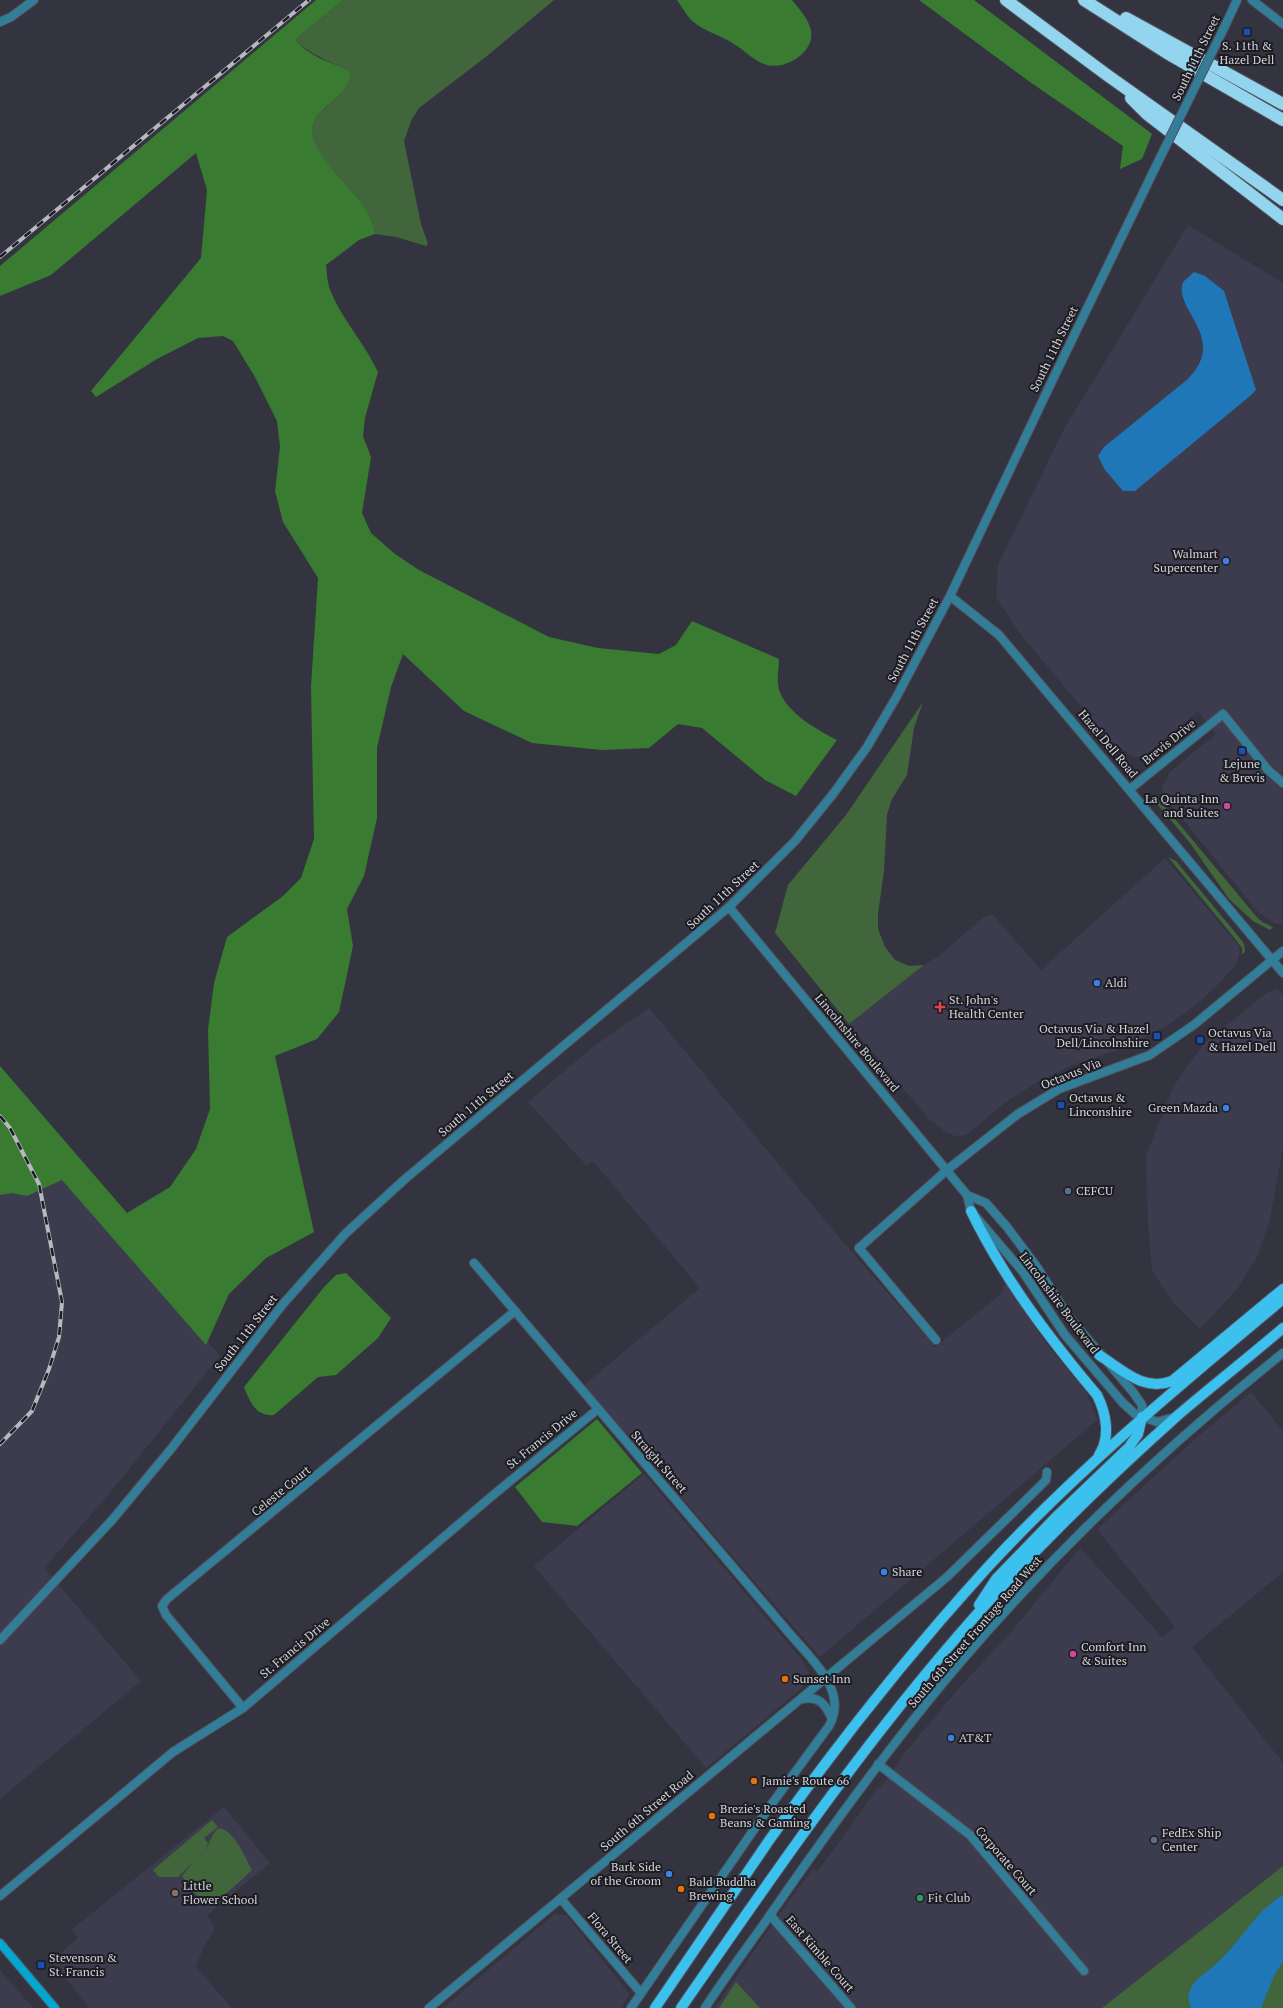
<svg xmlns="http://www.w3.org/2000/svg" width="1283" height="2008" font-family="'PT Serif',serif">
  <rect width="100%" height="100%" fill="#343440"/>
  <!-- built -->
  <g fill="#3c3c4e">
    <path d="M1188 225 1283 283 1282 924H1276L1259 913 1163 795 1162 788 1170 772 1216 734 1198 711 1151 751 1142 757 1132 756 1111 741 1093 721 1018 631 996 597 998 565 1064 429Z"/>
    <path d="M1165 858 1237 944 1240 951 1237 963 1215 988 1193 1007 1166 1026 1123 1048 1073 1065 1041 1080 1006 1102 966 1135 956 1136 947 1133 929 1119 849 1024 924 965 940 955 984 917 993 915 1041 970Z"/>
    <path d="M1278 989 1283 995V1146L1270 1219 1257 1257 1238 1288 1200 1329 1173 1302 1152 1271 1148 1223 1146 1156 1173 1087 1204 1043 1268 992Z"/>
    <path d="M649 1008 844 1243 935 1347 1000 1295 1005 1283 1045 1342 1086 1392 1096 1415 1097 1420 820 1657 584 1385 700 1288 593 1161 586 1165 528 1102 594 1046Z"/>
    <path d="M0 1095 220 1356 109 1494 44 1568 141 1681 0 1799Z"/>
    <path d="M1251 1392 1283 1431V1572L1192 1647 1283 1763V1866L1102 2008H715L780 1913 812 1870 818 1871 878 1788 882 1787 903 1755 960 1687 1012 1631 1080 1548 1162 1637 1175 1627 1097 1529 1193 1441Z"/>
    <path d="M644 1474 802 1660 809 1672 802 1688 706 1768 534 1566Z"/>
    <path d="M224 1807 270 1863 207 1915 213 1925 214 1931 203 1948 196 1967 232 2008H90L51 1961 78 1938 71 1930Z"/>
    <path d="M555 1914 566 1915 629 1993 622 2008H443Z"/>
    <path d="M0 1970 33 2008H0Z"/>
  </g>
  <!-- green -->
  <g fill="#41663c">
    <path d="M343 0H554L487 56 419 108 412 119 404 141 421 224 428 244 426 246 396 237 375 234C373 222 368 211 360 201 346 183 307 152 313 125 316 112 333 104 340 92 344 86 345 76 346 69 327 61 310 54 295 40Z"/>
    <path d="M923 702 914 728 907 775 892 799 887 815 884 871 878 914V929L885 947 895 960 909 966 924 965 849 1024 775 933 788 885 846 815Z"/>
    <path d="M1155 795 1255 915 1262 922 1273 927 1270 930 1253 921 1229 899 1190 843 1158 805Z"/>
    <path d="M1168 857 1176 861 1239 937 1244 944 1245 952 1242 954V948L1236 940Z"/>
    <path d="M212 1820 218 1827 204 1838 208 1843 205 1851 199 1857C210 1850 210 1832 220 1828 235 1832 245 1857 252 1870 243 1878 213 1910 202 1900 194 1894 188 1884 182 1876L194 1861 178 1877H159L153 1870Z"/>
    <path d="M1283 1866V2008H1102Z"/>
    <path d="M736 1982 760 2008H719Z"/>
  </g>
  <!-- forest -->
  <g fill="#397b30">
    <path d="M316 0H343L295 40 306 50 319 58 346 69 350 74C349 96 318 106 313 125 307 150 347 184 360 201 368 211 373 222 375 234L359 240 326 265C327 272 327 280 329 287 340 317 364 342 378 372L365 418 363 436 371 457 362 513 371 533 395 554 419 570 549 637 598 648 659 654 676 645 692 621 779 659C779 667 777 676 778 684 780 709 817 730 837 740L796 796 765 780 702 728 678 724 649 748 602 750 532 743 464 711 403 654 391 687 377 748V818L364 876 347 909 353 946 339 1012 317 1039 275 1056 314 1232 266 1258 229 1294 206 1345 62 1180 27 1196 12 1193 0 1195V1066L127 1213 170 1187 196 1149 210 1109 208 1030 214 983 227 937 283 896 301 878 314 839 311 686 318 578 283 522 275 491 280 447 277 421 255 377 233 341 223 336 198 338 157 359 96 397 91 391 201 258 207 190 196 153 51 275 0 296V266Z"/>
    <path d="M677 0H792C799 9 809 19 811 31 815 53 783 72 764 64 753 60 744 50 734 44 720 35 703 31 691 20 686 14 681 6 677 0Z"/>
    <path d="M919 0H974L1152 134 1142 159 1120 169 1123 146 1030 82Z"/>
    <path d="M346 1273 391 1318 378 1338 336 1375 318 1377 274 1415C256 1417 250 1402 244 1387L324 1287 336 1275Z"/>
    <path d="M597 1419 642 1473 577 1526 542 1522 515 1487Z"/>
  </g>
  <!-- water -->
  <g fill="#2077b7">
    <path d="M1194 272 1205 276 1224 291 1256 390 1250 396 1135 491H1123L1105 470 1098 456 1104 447 1188 379C1229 337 1173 311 1183 282Z"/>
    <path d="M1283 1895V1961L1274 1976 1261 2008H1191C1189 2002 1187 1996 1190 1990 1195 1978 1208 1972 1216 1964 1240 1943 1255 1911 1283 1895Z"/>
  </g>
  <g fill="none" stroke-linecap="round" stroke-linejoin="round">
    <defs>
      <g id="minor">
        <path d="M0 22 11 17 34 0"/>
        <path d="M1130 789 1223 714 1268 770 1283 783"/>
        <path d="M859 1248 936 1340"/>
        <path d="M474 1263 790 1634C811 1659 849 1691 829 1726L768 1809 631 2008"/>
        <path d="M802 1699C819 1696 825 1703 832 1719"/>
        <path d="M243 1708 166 1615 162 1606 167 1599 515 1311"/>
        <path d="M878 1764 970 1835 1084 1971"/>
        <path d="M0 1896 173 1752 243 1708 492 1496 598 1409"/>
        <path d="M561 1899 641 1993"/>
        <path d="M770 1915 851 2008"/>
        <path d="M429 2008 947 1577 1032 1494 1046 1480 1047 1472"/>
        <path d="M705 2008C725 1977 747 1948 768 1918 828 1831 890 1745 959 1664 1056 1550 1166 1446 1283 1353"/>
      </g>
      <g id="tertiary">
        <path d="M1252 0 1283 24"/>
        <path d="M1225 26 1237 0"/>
        <path d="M950 596 999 635 1283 973"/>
        <path d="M729 907 967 1195 971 1211 1023 1272 1065 1335 1122 1402 1135 1414 1157 1422 1175 1417"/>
        <path d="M967 1195 986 1203 1007 1227 1037 1267 1068 1316 1133 1392 1142 1405V1417"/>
        <path d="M859 1248 947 1170 1018 1114 1059 1089 1150 1055 1195 1024 1283 951"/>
        <path d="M0 1640 113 1519 171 1449 283 1304 346 1233 405 1179 729 907 795 841 833 794 867 747 897 696 950 596 1053 379 1157 164"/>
      </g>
      <path id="secondary" d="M0 1943 55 2008"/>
      <g id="primary">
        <path d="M971 1211C1004 1279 1049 1338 1097 1395 1106 1413 1111 1437 1099 1455"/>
        <path d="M1099 1355C1123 1370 1143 1392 1172 1381L1283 1289"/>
        <path d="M979 1605 996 1579 1058 1515 1129 1447 1138 1434 1142 1417"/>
        <path d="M655 2008C693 1953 730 1897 768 1842 835 1747 908 1655 986 1569 1077 1470 1180 1385 1283 1299"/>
        <path d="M681 2008C769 1881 856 1754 957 1637 1025 1558 1100 1485 1177 1416 1212 1386 1248 1358 1283 1328"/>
      </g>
      <g id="motorway">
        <path d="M1006 0 1107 75 1283 200"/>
        <path d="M1084 0 1167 53 1283 120"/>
        <path d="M1126 18 1283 104"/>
        <path d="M1131 98 1147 114 1283 219"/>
      </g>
    </defs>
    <!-- minor casing -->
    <use href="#minor" stroke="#51515c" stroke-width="10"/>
    <!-- tertiary casing -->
    <use href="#tertiary" stroke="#51515c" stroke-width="10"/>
    <!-- secondary casing -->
    <use href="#secondary" stroke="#51515c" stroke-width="10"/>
    <!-- primary casing -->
    <use href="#primary" stroke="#51515c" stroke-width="12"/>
    <!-- motorway casing -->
    <use href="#motorway" stroke="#51515c" stroke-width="14"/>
    <!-- minor -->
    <use href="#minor" stroke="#327e99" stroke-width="8"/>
    <!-- tertiary -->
    <use href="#tertiary" stroke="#327e99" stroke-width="8"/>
    <!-- secondary -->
    <use href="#secondary" stroke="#01a6d1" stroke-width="8"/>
    <!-- primary -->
    <use href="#primary" stroke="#3cc1ee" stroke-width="10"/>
    <!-- motorway -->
    <use href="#motorway" stroke="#93d4ee" stroke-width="12"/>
    <defs>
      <g id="rail">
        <path d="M0 257 309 0"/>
        <path d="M0 1116 10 1128 39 1184 62 1302 59 1337 49 1369 32 1411 0 1444"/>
      </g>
    </defs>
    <!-- rail casing -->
    <use href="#rail" stroke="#b7b8c0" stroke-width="4"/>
    <!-- rail -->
    <use href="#rail" stroke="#1c1c22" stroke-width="2.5" stroke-dasharray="8" stroke-linecap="butt"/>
    <defs>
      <path id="tertiary-bridge" d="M1157 164 1225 26"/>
    </defs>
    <!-- tertiary-bridge casing -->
    <use href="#tertiary-bridge" stroke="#51515c" stroke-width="10" stroke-linecap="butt"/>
    <!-- tertiary-bridge -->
    <use href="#tertiary-bridge" stroke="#327e99" stroke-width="8"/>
  </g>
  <!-- markers -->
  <g fill="#1a4fb4" stroke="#1c1c22" stroke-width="1.5">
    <rect x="1243" y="28" width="8" height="8" rx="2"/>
    <rect x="1238" y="747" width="8" height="8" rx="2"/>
    <rect x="1153" y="1032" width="8" height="8" rx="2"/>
    <rect x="1196" y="1036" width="8" height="8" rx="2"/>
    <rect x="1057" y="1101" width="8" height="8" rx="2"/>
    <rect x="37" y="1961" width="8" height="8" rx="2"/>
  </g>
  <g fill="#3f7fe0" stroke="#1c1c22" stroke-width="1.5">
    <circle cx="1226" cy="561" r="4"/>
    <circle cx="1097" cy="983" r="4"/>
    <circle cx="1226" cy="1108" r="4"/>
    <circle cx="884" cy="1572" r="4"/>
    <circle cx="951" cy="1738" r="4"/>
    <circle cx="669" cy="1874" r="4"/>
  </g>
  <g fill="#d1479c" stroke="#1c1c22" stroke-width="1.5">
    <circle cx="1227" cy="806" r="4"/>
    <circle cx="1073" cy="1654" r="4"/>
  </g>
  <path fill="#e0444e" stroke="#1c1c22" stroke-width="1.5" d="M938 1001h4v4h4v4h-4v4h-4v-4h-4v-4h4z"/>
  <g fill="#5c6f8a" stroke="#1c1c22" stroke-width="1.5">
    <circle cx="1068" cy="1191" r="4"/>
    <circle cx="1154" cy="1840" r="4"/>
  </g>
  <g fill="#e8710a" stroke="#1c1c22" stroke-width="1.5">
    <circle cx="785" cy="1679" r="4"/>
    <circle cx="754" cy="1781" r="4"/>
    <circle cx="712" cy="1816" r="4"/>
    <circle cx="681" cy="1889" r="4"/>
  </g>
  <circle fill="#8d6e63" stroke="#1c1c22" stroke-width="1.5" cx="175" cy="1893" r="4"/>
  <circle fill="#2e9e5b" stroke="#1c1c22" stroke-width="1.5" cx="920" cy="1898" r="4"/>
  <g text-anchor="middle" stroke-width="4" stroke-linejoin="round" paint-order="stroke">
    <!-- poi labels -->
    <g font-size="12" fill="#d3d4db" stroke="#1c1c22" text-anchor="start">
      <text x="1247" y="50" text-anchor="middle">S. 11th &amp;<tspan x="1247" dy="14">Hazel Dell</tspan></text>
      <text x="1218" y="558" text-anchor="end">Walmart<tspan x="1218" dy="14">Supercenter</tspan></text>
      <text x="1242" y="768" text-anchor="middle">Lejune<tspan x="1242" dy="14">&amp; Brevis</tspan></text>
      <text x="1219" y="803" text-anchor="end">La Quinta Inn<tspan x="1219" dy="14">and Suites</tspan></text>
      <text x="1105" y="987">Aldi</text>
      <text x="949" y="1004">St. John's<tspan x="949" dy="14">Health Center</tspan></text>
      <text x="1149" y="1033" text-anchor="end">Octavus Via &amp; Hazel<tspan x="1149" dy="14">Dell/Lincolnshire</tspan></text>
      <text x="1208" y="1037">Octavus Via<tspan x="1208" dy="14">&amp; Hazel Dell</tspan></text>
      <text x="1069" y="1102">Octavus &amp;<tspan x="1069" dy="14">Linconshire</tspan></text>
      <text x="1218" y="1112" text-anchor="end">Green Mazda</text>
      <text x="1076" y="1195">CEFCU</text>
      <text x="892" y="1576">Share</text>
      <text x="1081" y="1651">Comfort Inn<tspan x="1081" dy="14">&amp; Suites</tspan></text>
      <text x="793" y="1683">Sunset Inn</text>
      <text x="959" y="1742">AT&amp;T</text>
      <text x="762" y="1785">Jamie's Route 66</text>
      <text x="720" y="1813">Brezie's Roasted<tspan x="720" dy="14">Beans &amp; Gaming</tspan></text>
      <text x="1162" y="1837">FedEx Ship<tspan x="1162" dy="14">Center</tspan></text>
      <text x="661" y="1871" text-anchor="end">Bark Side<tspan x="661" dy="14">of the Groom</tspan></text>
      <text x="689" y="1886">Bald Buddha<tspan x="689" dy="14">Brewing</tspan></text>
      <text x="183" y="1890">Little<tspan x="183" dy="14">Flower School</tspan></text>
      <text x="928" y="1902">Fit Club</text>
      <text x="49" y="1962">Stevenson &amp;<tspan x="49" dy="14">St. Francis</tspan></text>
    </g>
    <!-- street labels -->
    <g font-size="12" fill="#d3d4db" stroke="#1c1c22">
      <text transform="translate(1196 58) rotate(-64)" y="4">South 11th Street</text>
      <text transform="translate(1054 349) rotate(-64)" y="4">South 11th Street</text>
      <text transform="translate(913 640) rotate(-62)" y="4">South 11th Street</text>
      <text transform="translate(1169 742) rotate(-39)" y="4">Brevis Drive</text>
      <text transform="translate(1108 744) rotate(50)" y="4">Hazel Dell Road</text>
      <text transform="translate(723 895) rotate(-43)" y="4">South 11th Street</text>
      <text transform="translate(857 1043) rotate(50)" y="4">Lincolnshire Boulevard</text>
      <text transform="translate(1071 1074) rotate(-22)" y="4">Octavus Via</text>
      <text transform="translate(476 1104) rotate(-40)" y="4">South 11th Street</text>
      <text transform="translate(1059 1303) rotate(53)" y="4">Lincolnshire Boulevard</text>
      <text transform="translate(246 1333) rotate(-52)" y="4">South 11th Street</text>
      <text transform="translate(542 1439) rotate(-39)" y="4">St. Francis Drive</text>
      <text transform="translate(659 1462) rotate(49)" y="4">Straight Street</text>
      <text transform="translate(281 1491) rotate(-39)" y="4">Celeste Court</text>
      <text transform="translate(975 1632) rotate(-49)" y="4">South 6th Street Frontage Road West</text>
      <text transform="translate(295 1648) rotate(-40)" y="4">St. Francis Drive</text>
      <text transform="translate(647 1811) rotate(-40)" y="4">South 6th Street Road</text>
      <text transform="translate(1006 1861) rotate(49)" y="4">Corporate Court</text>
      <text transform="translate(610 1938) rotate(50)" y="4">Flora Street</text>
      <text transform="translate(820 1954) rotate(49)" y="4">East Kimble Court</text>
    </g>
  </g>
</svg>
